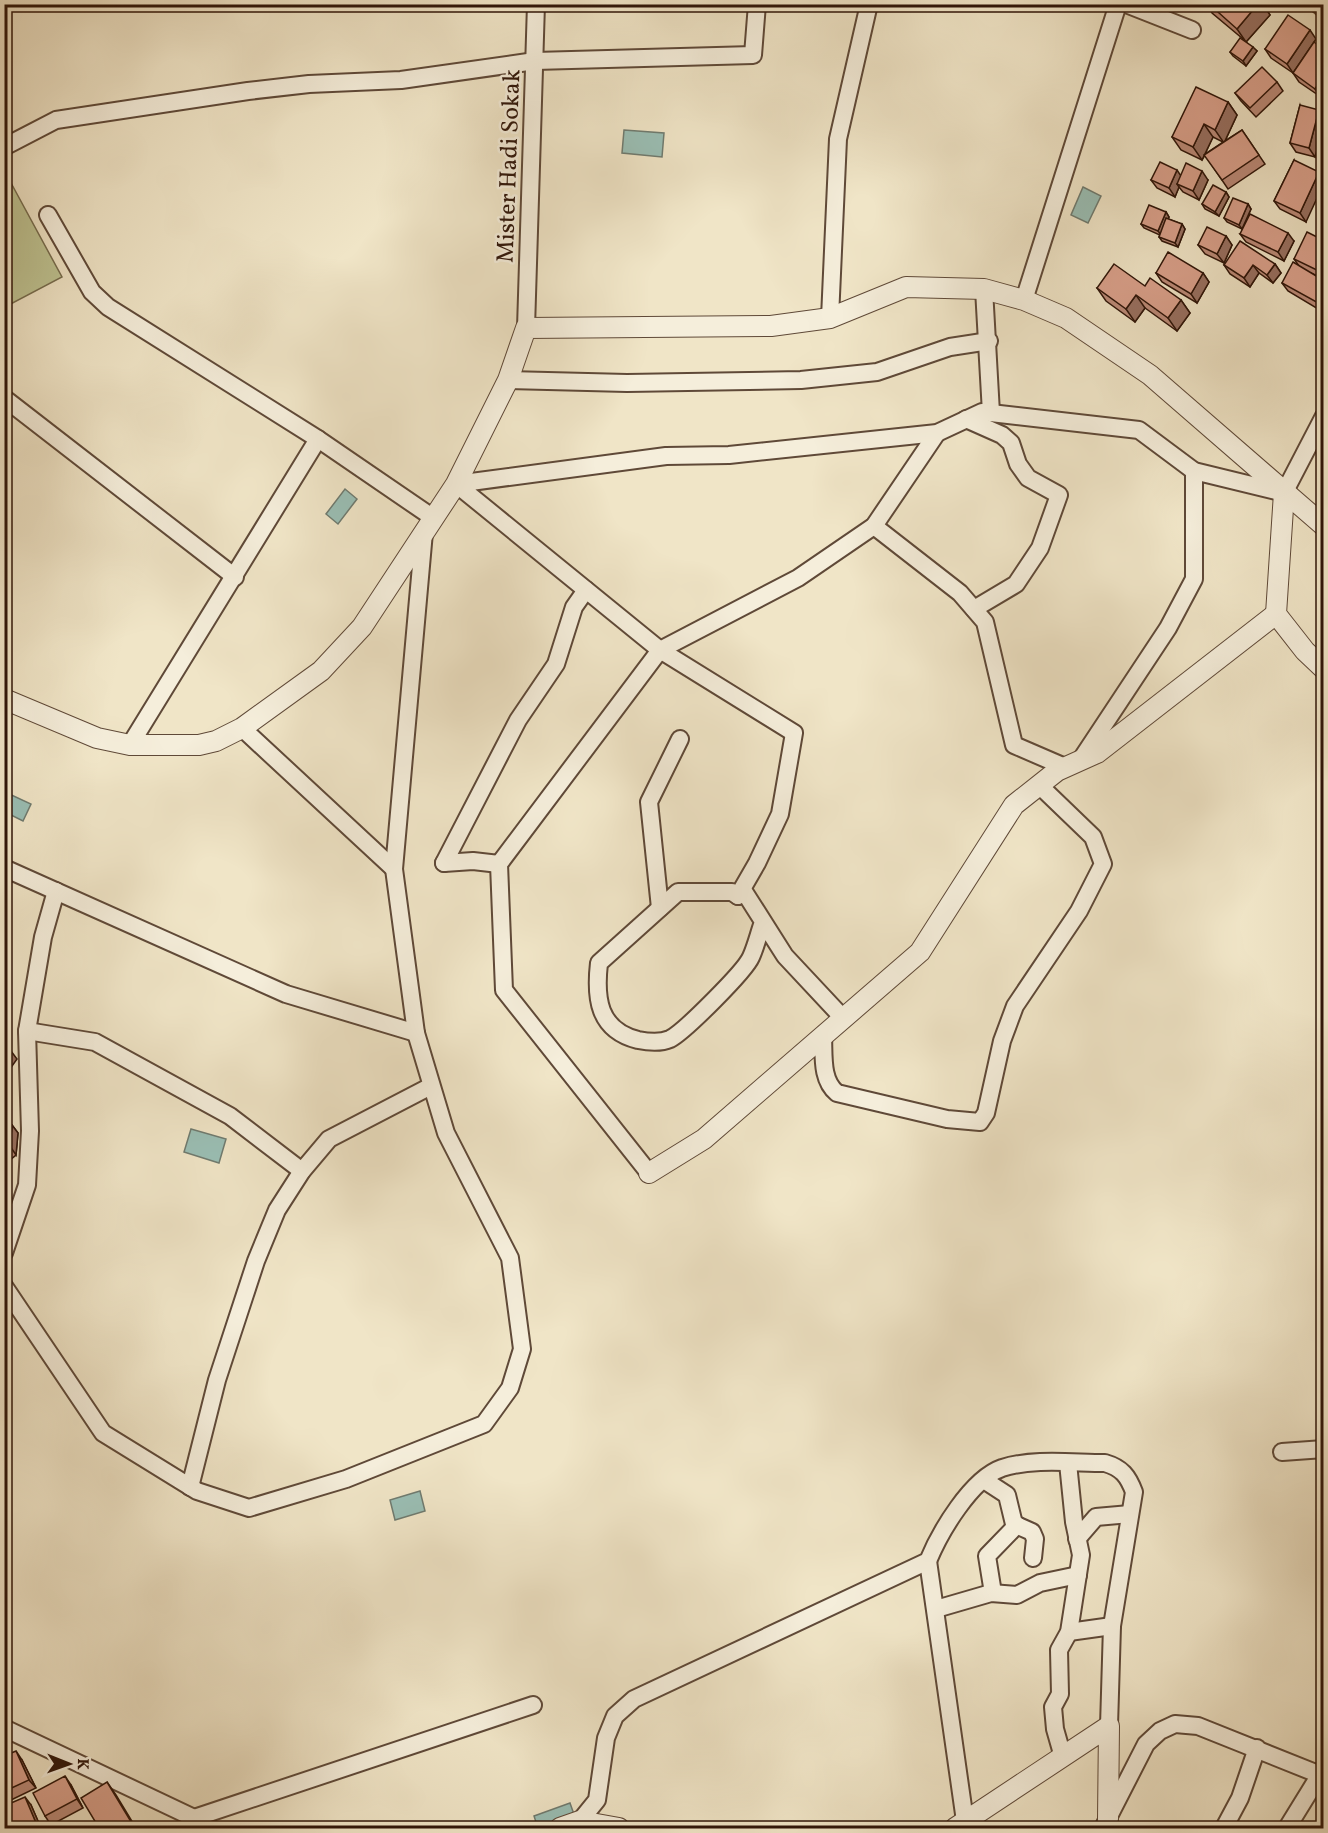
<svg xmlns="http://www.w3.org/2000/svg" width="1328" height="1833" font-family="Vollkorn,serif">
  <rect width="100%" height="100%" fill="#f0e5c7"/>
  <filter id="stains"><feTurbulence type="fractalNoise" baseFrequency=".00333" numOctaves="4"/><feColorMatrix values="0 0 0 0 .2 0 0 0 0 .09 0 0 0 0 .02 0 0 0 .5 -.17"/></filter>
  <radialGradient id="worn" r=".72"><stop offset=".6" stop-color="#630" stop-opacity="0"/><stop offset="1" stop-color="#630" stop-opacity=".3"/></radialGradient>
  <!-- green -->
  <path fill="#bec392" stroke="#766c4e" stroke-width="1.5" d="M4 170 62 277 5 307H4Z"/>
  <!-- water -->
  <g fill="#9abfb5" stroke="#6f7b70" stroke-width="1.5">
    <path d="M624 130 664 133 662 157 622 153Z"/>
    <path d="M1083 187 1101 196 1088 223 1071 215Z"/>
    <path d="M345 489 357 499 338 524 326 514Z"/>
    <path d="M5 792 31 804 23 821 5 812Z"/>
    <path d="M191 1129 226 1139 219 1163 184 1152Z"/>
    <path d="M420 1491 425 1511 395 1520 390 1500Z"/>
    <path d="M570 1803 576 1820 550 1828H538L534 1816Z"/>
  </g>
  <g fill="none" stroke-linecap="round" stroke-linejoin="round">
    <defs>
      <g id="minor">
        <path d="M1126 4 1192 30"/>
        <path d="M1318 4 1324 9"/>
        <path d="M4 147 56 120 248 91 309 84 401 80 535 61 753 55 757 4"/>
        <path d="M48 215 92 292 108 307 318 439 432 517"/>
        <path d="M984 289 991 413"/>
        <path d="M1024 300 1118 4"/>
        <path d="M830 318 838 139 869 4"/>
        <path d="M526 328 536 4"/>
        <path d="M508 380 627 383 801 380 877 372 950 347 989 341"/>
        <path d="M4 398 235 577"/>
        <path d="M966 419 1002 435 1011 443 1018 464 1028 478 1059 495 1040 548 1016 584 974 609"/>
        <path d="M874 526 960 593 985 622 1014 745 1065 767"/>
        <path d="M242 728 394 869"/>
        <path d="M130 745 318 439"/>
        <path d="M1080 761 1168 628 1194 579V471"/>
        <path d="M444 863 518 720 556 664 574 607 586 590"/>
        <path d="M444 863 473 861 499 864"/>
        <path d="M4 868 286 994 416 1033"/>
        <path d="M738 896 757 863 780 814 794 733 660 650 456 484 666 456 729 455 937 433 982 412 1139 430 1194 471 1284 493 1324 416"/>
        <path d="M660 908 649 802 680 739"/>
        <path d="M763 922C759 933 756 946 751 957 745 971 684 1032 670 1039 661 1043 648 1042 638 1040 598 1030 595 998 599 963L678 892H732L738 896 745 893 785 956 843 1018"/>
        <path d="M27 1031 95 1042 230 1116 302 1171"/>
        <path d="M823 1036C824 1056 821 1080 837 1093L947 1119 980 1122 986 1113 1002 1041 1015 1006 1079 911 1103 864 1093 837 1039 785"/>
        <path d="M649 1173 504 990 499 864 660 650 798 578 874 526 937 433"/>
        <path d="M4 1253 27 1185 30 1131 27 1031 43 937 56 891"/>
        <path d="M4 1286 103 1433 197 1491 249 1508 346 1479 484 1424 510 1388 522 1349 510 1258 446 1133 416 1033 394 869 424 532"/>
        <path d="M1282 1452 1324 1449"/>
        <path d="M984 1480 1007 1495 1014 1524 1032 1532 1035 1539 1033 1558"/>
        <path d="M190 1487 217 1380 256 1261 277 1210 302 1171 329 1139 431 1086"/>
        <path d="M1077 1539 1096 1517 1130 1514"/>
        <path d="M928 1561 966 1828"/>
        <path d="M993 1593 987 1556 1017 1525"/>
        <path d="M936 1609 991 1593 1017 1595 1040 1583 1078 1575"/>
        <path d="M1069 1632 1112 1626"/>
        <path d="M4 1728 194 1818"/>
        <path d="M1063 1757 1055 1729 1053 1707 1060 1694 1059 1650 1069 1632 1081 1555 1074 1522 1068 1463"/>
        <path d="M580 1821 597 1800 606 1738 615 1716 634 1699 928 1561C940 1532 971 1479 1002 1468 1033 1458 1073 1463 1105 1463 1122 1468 1128 1476 1134 1492L1112 1626 1109 1726"/>
        <path d="M192 1828 194 1818 533 1705"/>
        <path d="M1103 1828 1146 1744 1160 1731 1175 1724 1198 1726 1318 1774"/>
        <path d="M1224 1828 1240 1798 1257 1748"/>
        <path d="M1287 1828 1324 1768"/>
      </g>
      <g id="tertiary">
        <path d="M1284 493 1276 614 1305 651 1324 669"/>
        <path d="M4 699 97 738 130 745H199L216 741 242 728 321 671 362 627 456 484 508 380 526 328 771 326 830 318 906 287 984 289 1024 300 1066 318 1150 375 1324 526"/>
        <path d="M649 1173 704 1139 920 952 1014 805 1057 771 1097 753 1276 614"/>
        <path d="M560 1828 580 1821 619 1828"/>
        <path d="M955 1828 1109 1726 1108 1819"/>
      </g>
    </defs>
    <!-- minor casing -->
    <use href="#minor" stroke="#5f4938" stroke-width="20"/>
    <!-- tertiary casing -->
    <use href="#tertiary" stroke="#5f4938" stroke-width="22"/>
    <!-- minor -->
    <use href="#minor" stroke="#f5eedb" stroke-width="16"/>
    <!-- tertiary -->
    <use href="#tertiary" stroke="#f5eedb" stroke-width="20"/>
  </g>
  <!-- wall -->
  <g fill="#bb8a78" stroke="#2f1509" stroke-width="1.5" fill-rule="evenodd">
    <path d="M1207 4H1263L1270 15 1246 42 1257 51 1246 66 1233 56 1230 52 1243 39 1212 13Z"/>
    <path d="M1316 39 1314 42 1321 97 1299 82 1293 73 1271 58 1265 49Z"/>
    <path d="M1277 82 1283 91 1256 117 1241 101 1235 93Z"/>
    <path d="M1228 102 1237 115 1225 141 1242 130 1265 164 1228 189 1205 155 1202 160 1181 150 1172 137ZM1213 137 1223 142 1205 154Z"/>
    <path d="M1300 105 1315 157 1296 152 1290 143Z"/>
    <path d="M1294 160 1306 222 1280 209 1274 201Z"/>
    <path d="M1181 175 1208 180 1199 200 1183 192 1179 187 1175 197 1157 188 1151 180Z"/>
    <path d="M1226 192 1229 197 1219 216 1205 209 1202 204Z"/>
    <path d="M1248 204 1251 209 1242 229 1227 222 1224 218Z"/>
    <path d="M1166 212 1169 217 1168 219 1182 224 1185 229 1178 247 1162 241 1159 237 1160 235 1144 228 1141 224Z"/>
    <path d="M1240 234 1294 241 1284 261 1246 242Z"/>
    <path d="M1226 236 1232 245 1224 263 1205 254 1198 245Z"/>
    <path d="M1323 240V279L1311 273 1323 280V312L1288 291 1282 283 1299 266 1294 259Z"/>
    <path d="M1275 264 1281 273 1273 283 1259 273 1250 287 1230 274 1224 265Z"/>
    <path d="M1156 273H1203L1209 282 1197 303 1162 282Z"/>
    <path d="M1145 286 1181 300 1190 313 1177 331 1145 308 1135 322 1106 301 1097 288Z"/>
    <path d="M4 1124 12 1125 18 1133 16 1155 4 1165Z"/>
    <path d="M22 1760 36 1788 11 1800 4 1791Z"/>
    <path d="M71 1785 83 1808 51 1825 45 1816Z"/>
    <path d="M31 1805 41 1828H13Z"/>
  </g>
  <!-- shaded-wall -->
  <g fill="#987061" stroke="#2f1509" stroke-width="1.5">
    <path d="M1258 4H1263L1270 15 1246 42 1237 29Z"/>
    <path d="M1310 30 1316 39 1293 73 1287 64Z"/>
    <path d="M1253 47 1257 51 1246 66 1243 61Z"/>
    <path d="M1323 76V94L1321 97 1315 89Z"/>
    <path d="M1228 102 1237 115 1224 143 1215 130Z"/>
    <path d="M1319 110 1323 116V126L1315 157 1309 148Z"/>
    <path d="M1204 124 1213 137 1202 160 1193 147Z"/>
    <path d="M1177 170 1183 179 1177 184 1179 187 1175 197 1169 188Z"/>
    <path d="M1202 171 1208 180 1199 200 1193 191Z"/>
    <path d="M1319 172 1323 178V185L1306 222 1300 213Z"/>
    <path d="M1226 192 1229 197 1219 216 1215 212Z"/>
    <path d="M1248 204 1251 209 1242 229 1239 225Z"/>
    <path d="M1166 212 1169 217 1161 235 1158 231Z"/>
    <path d="M1182 224 1185 229 1178 247 1175 243Z"/>
    <path d="M1288 233 1294 241 1284 261 1278 252Z"/>
    <path d="M1226 236 1232 245 1224 263 1217 254Z"/>
    <path d="M1275 264 1281 273 1273 283 1267 275Z"/>
    <path d="M1253 265 1259 273 1250 287 1244 278Z"/>
    <path d="M1203 273 1209 282 1197 303 1191 294Z"/>
    <path d="M1136 295 1145 308 1135 322 1126 309Z"/>
    <path d="M1323 298V309L1320 304Z"/>
    <path d="M1181 300 1190 313 1177 331 1168 318Z"/>
    <path d="M4 979 10 986 4 994Z"/>
    <path d="M11 1051 17 1059 5 1076 9 1081 4 1087V1059Z"/>
    <path d="M12 1125 18 1133 16 1155 10 1146Z"/>
    <path d="M4 1187 8 1192 6 1213 4 1211Z"/>
    <path d="M16 1751 22 1760 36 1788 29 1780Z"/>
    <path d="M65 1776 71 1785 83 1808 77 1799Z"/>
    <path d="M107 1782 116 1795 136 1828 133 1825Z"/>
    <path d="M25 1797 31 1805 41 1828 36 1823Z"/>
  </g>
  <!-- building -->
  <g fill="#d9a08b" stroke="#2f1509" stroke-width="1.5">
    <path d="M1209 4H1258L1237 29Z"/>
    <path d="M1288 15 1310 30 1287 64 1265 49Z"/>
    <path d="M1240 38 1253 47 1243 61 1230 52Z"/>
    <path d="M1314 42 1323 49V76L1315 89 1293 73Z"/>
    <path d="M1262 67 1277 82 1250 108 1235 93Z"/>
    <path d="M1196 87 1228 102 1215 130 1204 124 1193 147 1172 137Z"/>
    <path d="M1300 105 1319 110 1309 148 1290 143Z"/>
    <path d="M1242 130 1259 155 1222 180 1204 155Z"/>
    <path d="M1294 160 1319 172 1300 213 1274 201Z"/>
    <path d="M1160 162 1177 170 1169 188 1151 180Z"/>
    <path d="M1186 163 1202 171 1193 191 1177 184Z"/>
    <path d="M1213 185 1226 192 1215 212 1202 204Z"/>
    <path d="M1233 198 1248 204 1239 225 1224 218Z"/>
    <path d="M1149 205 1166 212 1158 231 1141 224Z"/>
    <path d="M1250 214 1288 233 1278 252 1240 234Z"/>
    <path d="M1166 218 1182 224 1175 243 1159 237Z"/>
    <path d="M1207 227 1226 236 1217 254 1198 245Z"/>
    <path d="M1307 232 1323 240V273L1294 259Z"/>
    <path d="M1240 241 1275 264 1267 275 1253 265 1244 278 1224 265Z"/>
    <path d="M1168 252 1203 273 1191 294 1156 273Z"/>
    <path d="M1293 262 1323 280V298L1320 304 1282 283Z"/>
    <path d="M1114 264 1145 286 1150 278 1181 300 1168 318 1136 295 1126 309 1097 288Z"/>
    <path d="M4 1046 11 1051 4 1059Z"/>
    <path d="M4 1124 12 1125 10 1146 4 1151Z"/>
    <path d="M16 1751 29 1780 5 1791 4 1756Z"/>
    <path d="M65 1776 77 1799 45 1816 33 1793Z"/>
    <path d="M107 1782 133 1825 128 1828H99L81 1798Z"/>
    <path d="M25 1797 36 1823 23 1828H13L4 1809V1806Z"/>
    <path d="M164 1826 165 1828H157Z"/>
  </g>
  <g text-anchor="middle" stroke-width="5" stroke-linejoin="round" paint-order="stroke">
    <!-- street labels -->
    <g font-size="24" fill="#2f1509" stroke="#f5eedb">
      <text transform="translate(508 166) rotate(-88)" y="8">Mister Hadi Sokak</text>
    </g>
  </g>
  <!-- margin -->
  <rect width="1328" height="1833" fill="none" stroke="#f0e5c7" stroke-width="24"/>
  <rect x="6" y="6" width="1316" height="1821" fill="none" stroke="#2f1509" stroke-width="3"/>
  <rect x="12" y="12" width="1304" height="1809" fill="none" stroke="#2f1509" stroke-width="1.5"/>
  <!-- north arrow -->
  <g transform="translate(69 1764) rotate(91)" stroke="#f5eedb" stroke-width="4.5" paint-order="stroke">
  <path d="M0-4.5L10 22L0 15L-10 22Z" fill="#2f1509"/>
  <text y="-9" font-size="16" font-weight="bold" text-anchor="middle" fill="#2f1509">K</text>
  </g>
  <rect width="100%" height="100%" filter="url(#stains)"/>
  <rect width="100%" height="100%" fill="url(#worn)"/>
</svg>
